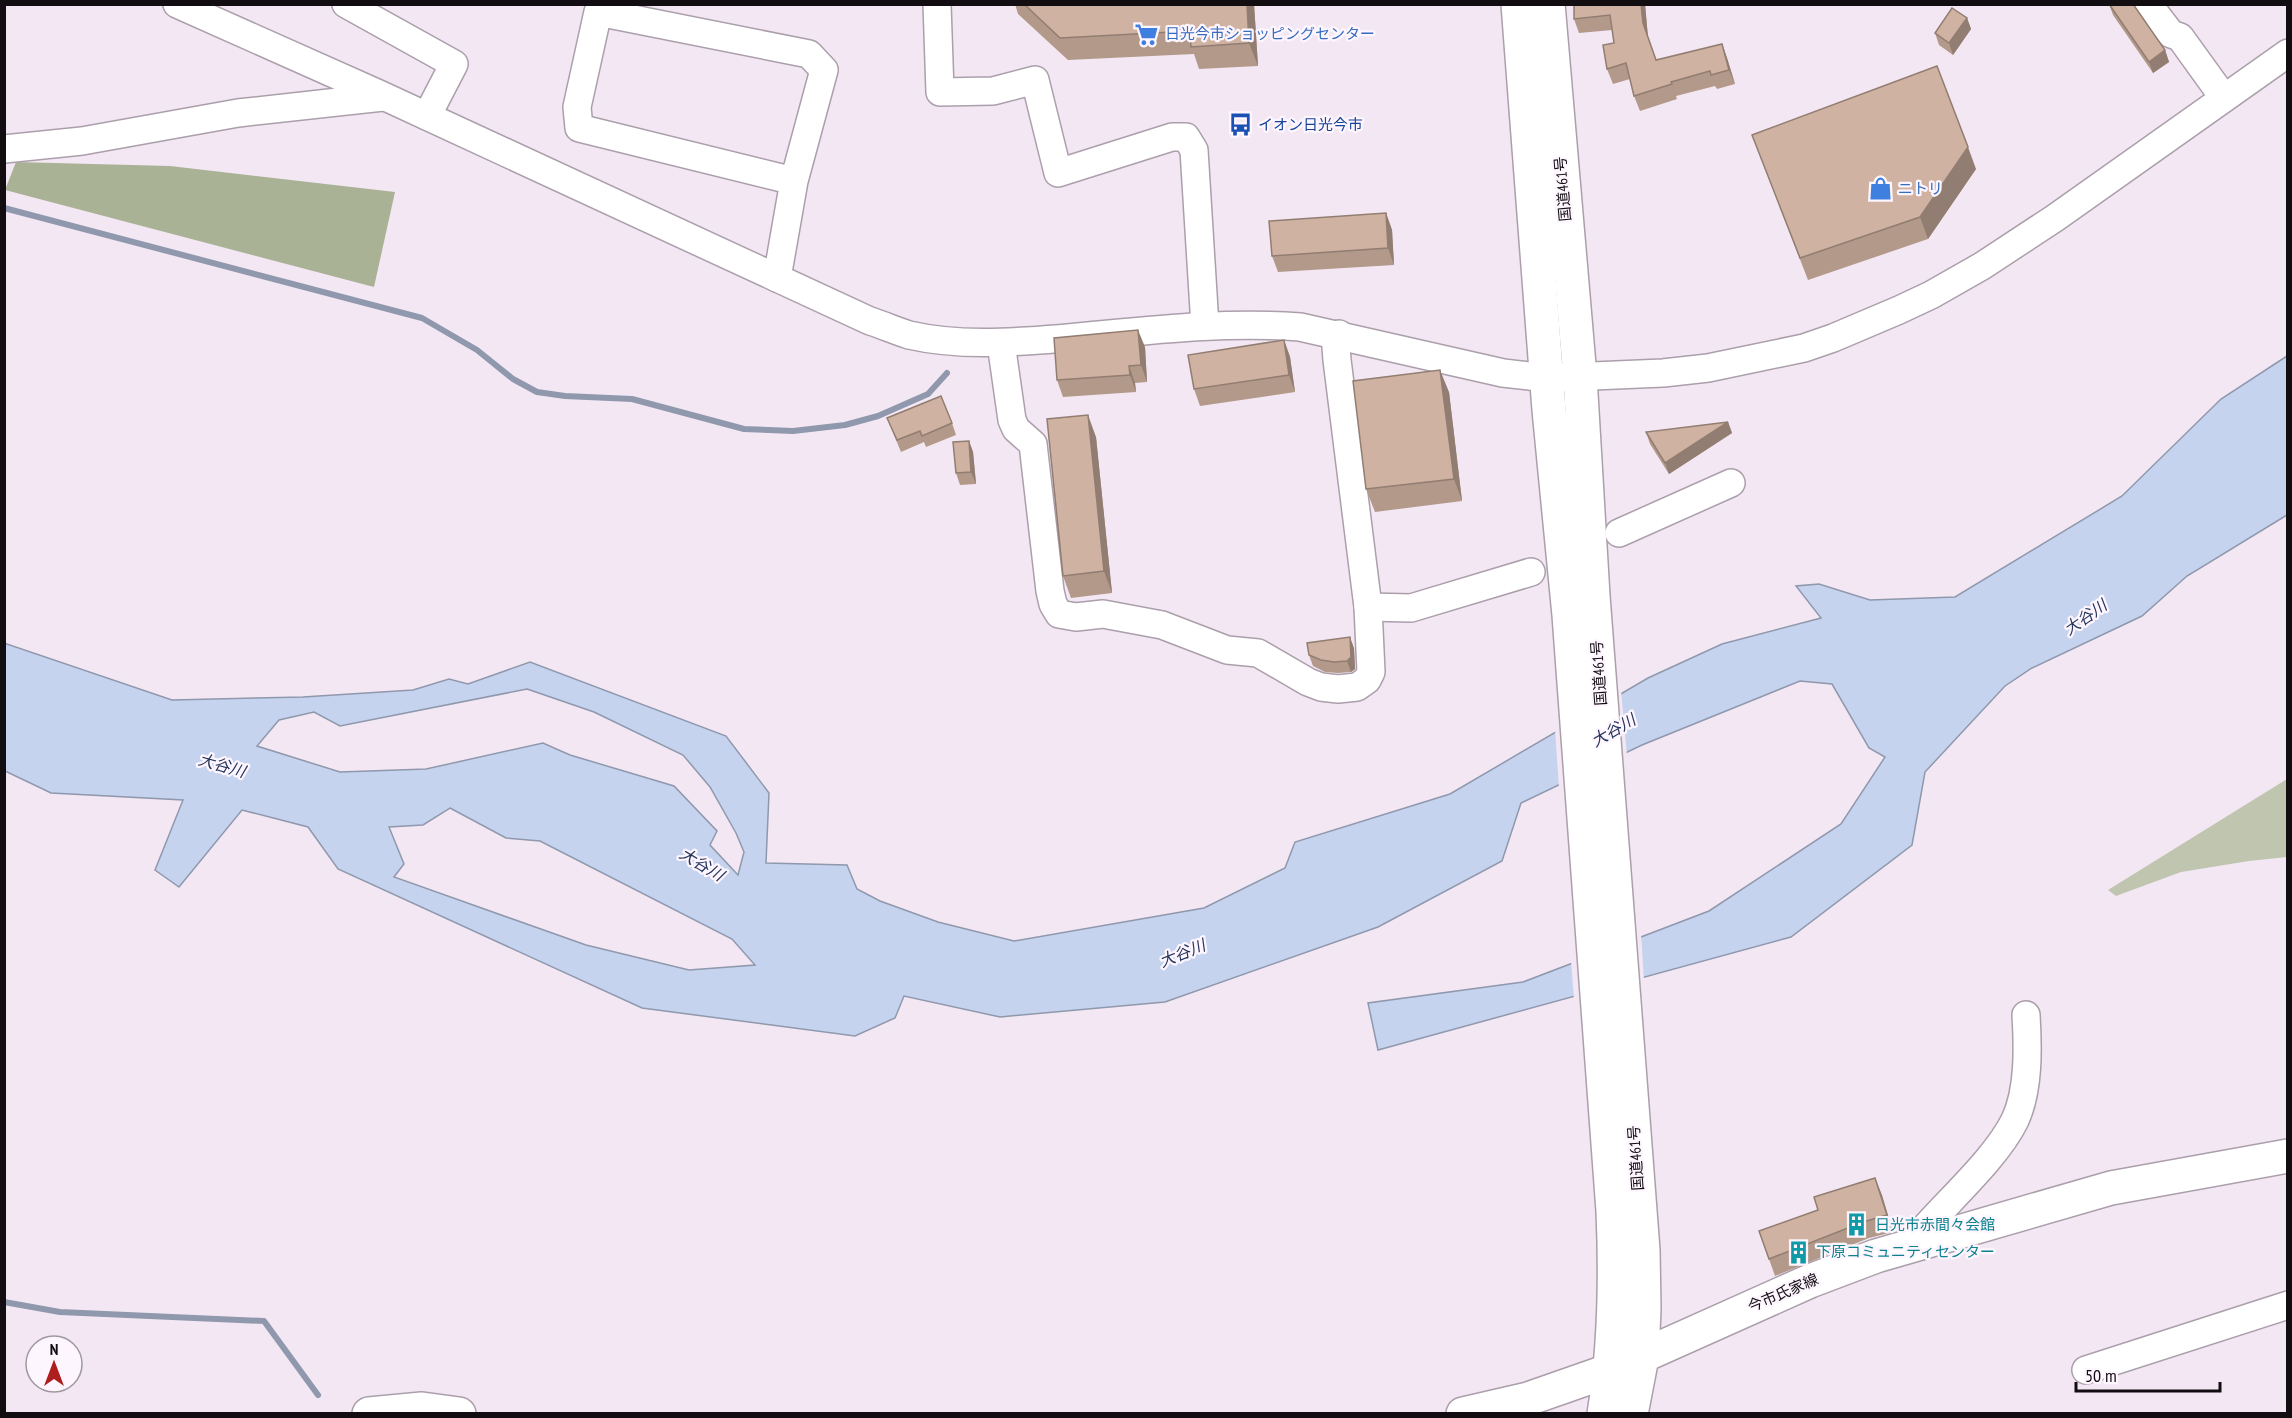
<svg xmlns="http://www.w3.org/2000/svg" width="2292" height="1418" font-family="'PT Sans Narrow','Noto Sans JP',sans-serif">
  <rect width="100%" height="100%" fill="#f4e7f4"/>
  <!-- green -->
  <path fill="#bfc5af" d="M2287 779V857L2249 861 2181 872 2116 896 2108 890Z"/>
  <!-- forest -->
  <path fill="#aab295" d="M16 162 170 166 395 192 374 287 5 190Z"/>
  <!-- water -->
  <path fill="#c5d3ee" stroke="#8f98ac" stroke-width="1.5" fill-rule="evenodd" d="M2287 356V515L2187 576 2142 616 2032 668 2005 686 1925 772 1912 845 1791 937 1378 1050 1368 1003 1523 982 1709 911 1841 824 1885 757 1869 748 1832 684 1800 681 1642 745 1521 803 1502 861 1378 927 1165 1002 1000 1017 904 996 895 1018 855 1036 642 1008 338 869 308 827 242 810 179 887 155 870 183 800 51 793 5 771 4 643 172 700 303 697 413 690 449 679 468 684 530 662 726 736 769 793 766 863 847 865 857 889 880 901 938 922 1014 941 1204 908 1285 868 1295 842 1450 794 1648 678 1722 644 1821 618 1796 586 1819 584 1870 600 1955 597 2122 496 2221 399ZM527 689 594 712 683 755 710 787 736 833 744 852 738 875 710 845 717 831 674 786 570 755 543 743 426 769 340 772 257 746 279 720 314 712 340 726ZM450 808 506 838 540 841 732 939 755 965 689 970 586 945 394 877 404 864 389 827 423 825Z"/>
  <!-- pier -->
  <g fill="#f4e7f4">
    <path d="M1621 690 1627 756 1559 788 1555 729Z"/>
    <path d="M1641 934 1644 981 1574 1000 1571 961Z"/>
  </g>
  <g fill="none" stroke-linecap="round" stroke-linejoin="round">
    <!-- stream -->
    <g stroke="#8f98ac" stroke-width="6">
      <path d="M4 208 422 318 477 350 513 379 537 392 565 396 632 399 744 429 793 431 845 425 878 416 928 394 947 373"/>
      <path d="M4 1302 60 1312 264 1321 318 1395"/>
    </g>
    <defs>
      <g id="minor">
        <path d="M177 4 379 94 870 321C883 325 896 331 909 335 961 347 1015 342 1068 338 1145 331 1222 321 1300 327L1503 373 1546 378 1663 373 1708 368 1804 348 1833 338 1899 310 1931 295 1982 266 2055 218 2288 53"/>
        <path d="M346 4 454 64 427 116"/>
        <path d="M937 4 940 92 993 91 1035 80 1058 173 1172 137H1186L1194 150 1205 326"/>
        <path d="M2148 4 2171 34 2180 37 2224 98"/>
        <path d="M4 149 82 141 238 113 383 97"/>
        <path d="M777 278 794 181 824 70 809 54 598 12 577 107 579 128 794 181"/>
        <path d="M1001 343 1012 420 1016 429 1033 444 1050 591 1053 604 1059 614 1076 617 1103 614 1162 625 1227 650 1258 653 1308 682 1321 687 1338 689 1357 687 1367 680 1371 672 1368 607 1337 360 1336 347 1339 334"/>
        <path d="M1619 533 1731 483"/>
        <path d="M1368 607 1411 608 1531 572"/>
        <path d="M1916 1244 1923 1230C1950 1199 1997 1157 2015 1120 2029 1090 2028 1048 2026 1015"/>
        <path d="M2086 1370 2288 1305"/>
      </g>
      <g id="major">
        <path d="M369 1414 422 1409 459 1414"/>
        <path d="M1463 1414 1528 1399 1611 1370 1810 1281 1876 1256 2111 1188 2288 1156"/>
      </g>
      <g id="highway">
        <path d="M1518 4 1549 410 1569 615 1613 1211C1616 1280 1615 1346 1604 1414"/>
        <path d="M1548 4 1580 377 1593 596 1643 1250 1644 1308 1642 1357 1631 1414"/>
      </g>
    </defs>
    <!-- minor casing -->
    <use href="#minor" stroke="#ab9fab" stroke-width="30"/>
    <!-- major casing -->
    <use href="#major" stroke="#ab9fab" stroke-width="36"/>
    <!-- highway casing -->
    <use href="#highway" stroke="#ab9fab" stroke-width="36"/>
    <!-- minor -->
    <use href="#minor" stroke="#fff" stroke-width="27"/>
    <!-- major -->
    <use href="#major" stroke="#fff" stroke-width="33"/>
    <!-- highway -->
    <use href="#highway" stroke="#fff" stroke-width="33"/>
  </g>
  <!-- wall -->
  <g fill="#b2998a">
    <path d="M1015 4H1254L1258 66 1199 69 1194 54 1068 60 1018 14Z"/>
    <path d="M1645 4 1648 37 1656 60 1722 44 1727 58 1735 84 1717 89 1715 86 1676 96 1677 99 1640 111 1634 96 1630 79 1613 84 1607 69 1614 43 1612 30 1579 33 1574 19Z"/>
    <path d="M2109 4 2165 50 2169 62 2153 73 2113 15Z"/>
    <path d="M1967 18 1971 29 1953 55 1939 45 1935 33Z"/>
    <path d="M1752 135 1976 169 1928 239 1808 280Z"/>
    <path d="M1386 213 1392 230 1394 265 1278 272 1272 256Z"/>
    <path d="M1284 340 1290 357 1295 392 1200 406 1194 389Z"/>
    <path d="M1145 347 1147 382 1135 383 1136 392 1063 397 1057 380Z"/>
    <path d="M1449 392 1462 501 1375 512 1366 489Z"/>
    <path d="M887 418 952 423 956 435 926 447 924 442 901 452Z"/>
    <path d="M1728 422 1732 433 1669 474 1650 444 1646 432Z"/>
    <path d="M1096 437 1112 593 1071 598 1063 576Z"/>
    <path d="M969 441 973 452 976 484 960 485 956 473Z"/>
    <path d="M1354 648 1355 669 1351 672 1338 673 1325 672 1313 666 1309 655Z"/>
    <path d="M1875 1178 1893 1232 1869 1238 1775 1276 1769 1259 1818 1210Z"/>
  </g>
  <!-- shaded-wall -->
  <g fill="#917d71">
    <path d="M1247 4H1254L1258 66 1249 43Z"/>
    <path d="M1641 4H1645L1648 38 1643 23Z"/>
    <path d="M1967 18 1971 29 1953 55 1949 43Z"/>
    <path d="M1722 44 1727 58 1735 84 1729 70Z"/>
    <path d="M2165 50 2169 62 2153 73 2149 62Z"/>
    <path d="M1968 147 1976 169 1928 239 1920 217Z"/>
    <path d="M1386 213 1392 230 1394 265 1388 248Z"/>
    <path d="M1138 330 1145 347 1147 382 1141 365Z"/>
    <path d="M1284 340 1290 357 1295 392 1289 375Z"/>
    <path d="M1129 366 1135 383 1136 392 1130 375Z"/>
    <path d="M1440 370 1449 392 1462 501 1454 479Z"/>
    <path d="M1088 415 1096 437 1112 593 1104 571Z"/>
    <path d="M1728 422 1732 433 1669 474 1665 463Z"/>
    <path d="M969 441 973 452 976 484 971 472Z"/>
    <path d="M1350 637 1354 648 1355 669 1351 672 1347 661Z"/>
    <path d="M1875 1178 1882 1195 1893 1232 1887 1215Z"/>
  </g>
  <!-- building -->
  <g fill="#cfb2a1" stroke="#917d71" stroke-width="1.5">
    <path d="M1024 4H1247L1249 43 1191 47 1190 31 1060 38Z"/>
    <path d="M1574 4H1641L1643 23 1656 60 1722 44 1729 70 1711 75 1710 71 1671 82 1672 84 1634 96 1626 63 1607 69 1603 45 1614 43 1610 15 1574 19Z"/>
    <path d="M2109 4H2133L2165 50 2149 62Z"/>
    <path d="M1952 8 1967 18 1949 43 1935 33Z"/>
    <path d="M1937 66 1968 147 1920 217 1800 258 1752 135Z"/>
    <path d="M1386 213 1388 248 1272 256 1269 221Z"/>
    <path d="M1138 330 1141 365 1129 366 1130 375 1057 380 1054 338Z"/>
    <path d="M1284 340 1289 375 1194 389 1188 355Z"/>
    <path d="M1440 370 1454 479 1366 489 1353 381Z"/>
    <path d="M941 396 952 423 922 436 920 431 897 440 887 418Z"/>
    <path d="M1088 415 1104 571 1063 576 1047 419Z"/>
    <path d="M1728 422 1665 463 1646 432Z"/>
    <path d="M969 441 971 472 956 473 953 442Z"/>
    <path d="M1350 637 1351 657 1347 661 1334 662 1321 660 1309 655 1307 643Z"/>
    <path d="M1875 1178 1887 1215 1863 1222 1769 1259 1759 1231 1818 1210 1814 1197Z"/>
  </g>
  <!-- icons -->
  <defs>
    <symbol id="supermarket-bare" viewBox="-9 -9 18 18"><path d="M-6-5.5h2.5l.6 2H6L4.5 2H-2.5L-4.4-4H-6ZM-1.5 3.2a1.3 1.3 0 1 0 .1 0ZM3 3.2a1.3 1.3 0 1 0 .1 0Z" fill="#3f7fe0" stroke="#fef6fe" stroke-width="2.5" paint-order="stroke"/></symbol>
    <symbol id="bus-bare" viewBox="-9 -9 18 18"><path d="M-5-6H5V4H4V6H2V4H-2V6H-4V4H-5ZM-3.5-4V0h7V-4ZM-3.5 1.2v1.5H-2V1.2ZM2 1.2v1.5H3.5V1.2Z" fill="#1a4fb4" stroke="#fef6fe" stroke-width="2.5" paint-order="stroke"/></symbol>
    <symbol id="shop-bare" viewBox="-9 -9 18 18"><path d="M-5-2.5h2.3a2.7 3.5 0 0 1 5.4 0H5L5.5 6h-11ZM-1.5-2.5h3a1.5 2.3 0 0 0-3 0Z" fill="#3f7fe0" stroke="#fef6fe" stroke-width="2.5" paint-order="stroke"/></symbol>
    <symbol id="building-bare" viewBox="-9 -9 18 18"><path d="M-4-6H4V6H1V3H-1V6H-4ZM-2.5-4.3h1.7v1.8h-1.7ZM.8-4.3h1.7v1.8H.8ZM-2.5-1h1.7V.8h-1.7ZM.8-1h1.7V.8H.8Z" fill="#0f9aa8" stroke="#fef6fe" stroke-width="2.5" paint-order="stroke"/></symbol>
  </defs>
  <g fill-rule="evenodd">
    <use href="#supermarket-bare" x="1130" y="18" width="33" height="33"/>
    <use href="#bus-bare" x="1224" y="108" width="33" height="33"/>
    <use href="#shop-bare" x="1864" y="172" width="33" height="33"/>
    <use href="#building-bare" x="1840" y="1208" width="33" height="33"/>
    <use href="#building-bare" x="1782" y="1236" width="33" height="33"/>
  </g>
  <g text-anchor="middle" stroke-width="4.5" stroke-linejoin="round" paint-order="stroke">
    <!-- shop labels -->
    <g font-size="15" fill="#366cbe" stroke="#fef6fe" text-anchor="start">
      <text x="1165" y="39">日光今市ショッピングセンター</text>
      <text x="1898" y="194">ニトリ</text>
    </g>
    <!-- transit labels -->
    <g font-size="15" fill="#164399" stroke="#fef6fe" text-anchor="start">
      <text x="1258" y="130">イオン日光今市</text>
    </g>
    <!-- street labels -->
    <g font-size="15" fill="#110d11" stroke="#fef6fe">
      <text transform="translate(1563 189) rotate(-95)" y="5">国道461号</text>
      <text transform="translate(1599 673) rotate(-94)" y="5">国道461号</text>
      <text transform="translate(1636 1158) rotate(-94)" y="5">国道461号</text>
      <text transform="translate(1783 1293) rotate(-23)" y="5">今市氏家線</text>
    </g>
    <!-- culture labels -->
    <g font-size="15" fill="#0d838f" stroke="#fef6fe" text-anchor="start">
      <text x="1875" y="1230">日光市赤間々会館</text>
      <text x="1816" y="1257">下原コミュニティセンター</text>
    </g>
    <!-- water labels -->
    <g font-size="16" font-style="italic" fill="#24355b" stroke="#fef6fe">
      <text transform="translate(2085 617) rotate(-35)" y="6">大谷川</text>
      <text transform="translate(1613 730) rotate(-30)" y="6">大谷川</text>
      <text transform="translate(222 765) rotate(16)" y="6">大谷川</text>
      <text transform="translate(702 864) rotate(31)" y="6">大谷川</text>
      <text transform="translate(1182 953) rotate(-22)" y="6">大谷川</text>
    </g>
  </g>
  <!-- border -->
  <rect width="2292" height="1418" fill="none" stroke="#110d11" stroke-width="12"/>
  <!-- north arrow -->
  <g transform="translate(54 1364)"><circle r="28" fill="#fef6fe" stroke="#9f999f" stroke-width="1.5"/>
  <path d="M0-4.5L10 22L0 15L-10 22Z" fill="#af1e1e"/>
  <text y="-9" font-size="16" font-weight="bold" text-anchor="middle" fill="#110d11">N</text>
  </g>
  <!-- scale -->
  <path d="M2076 1382v9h144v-9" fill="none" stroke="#110d11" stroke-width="3"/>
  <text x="2085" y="1382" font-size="18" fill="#110d11" stroke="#fef6fe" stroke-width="4.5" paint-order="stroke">50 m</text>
</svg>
